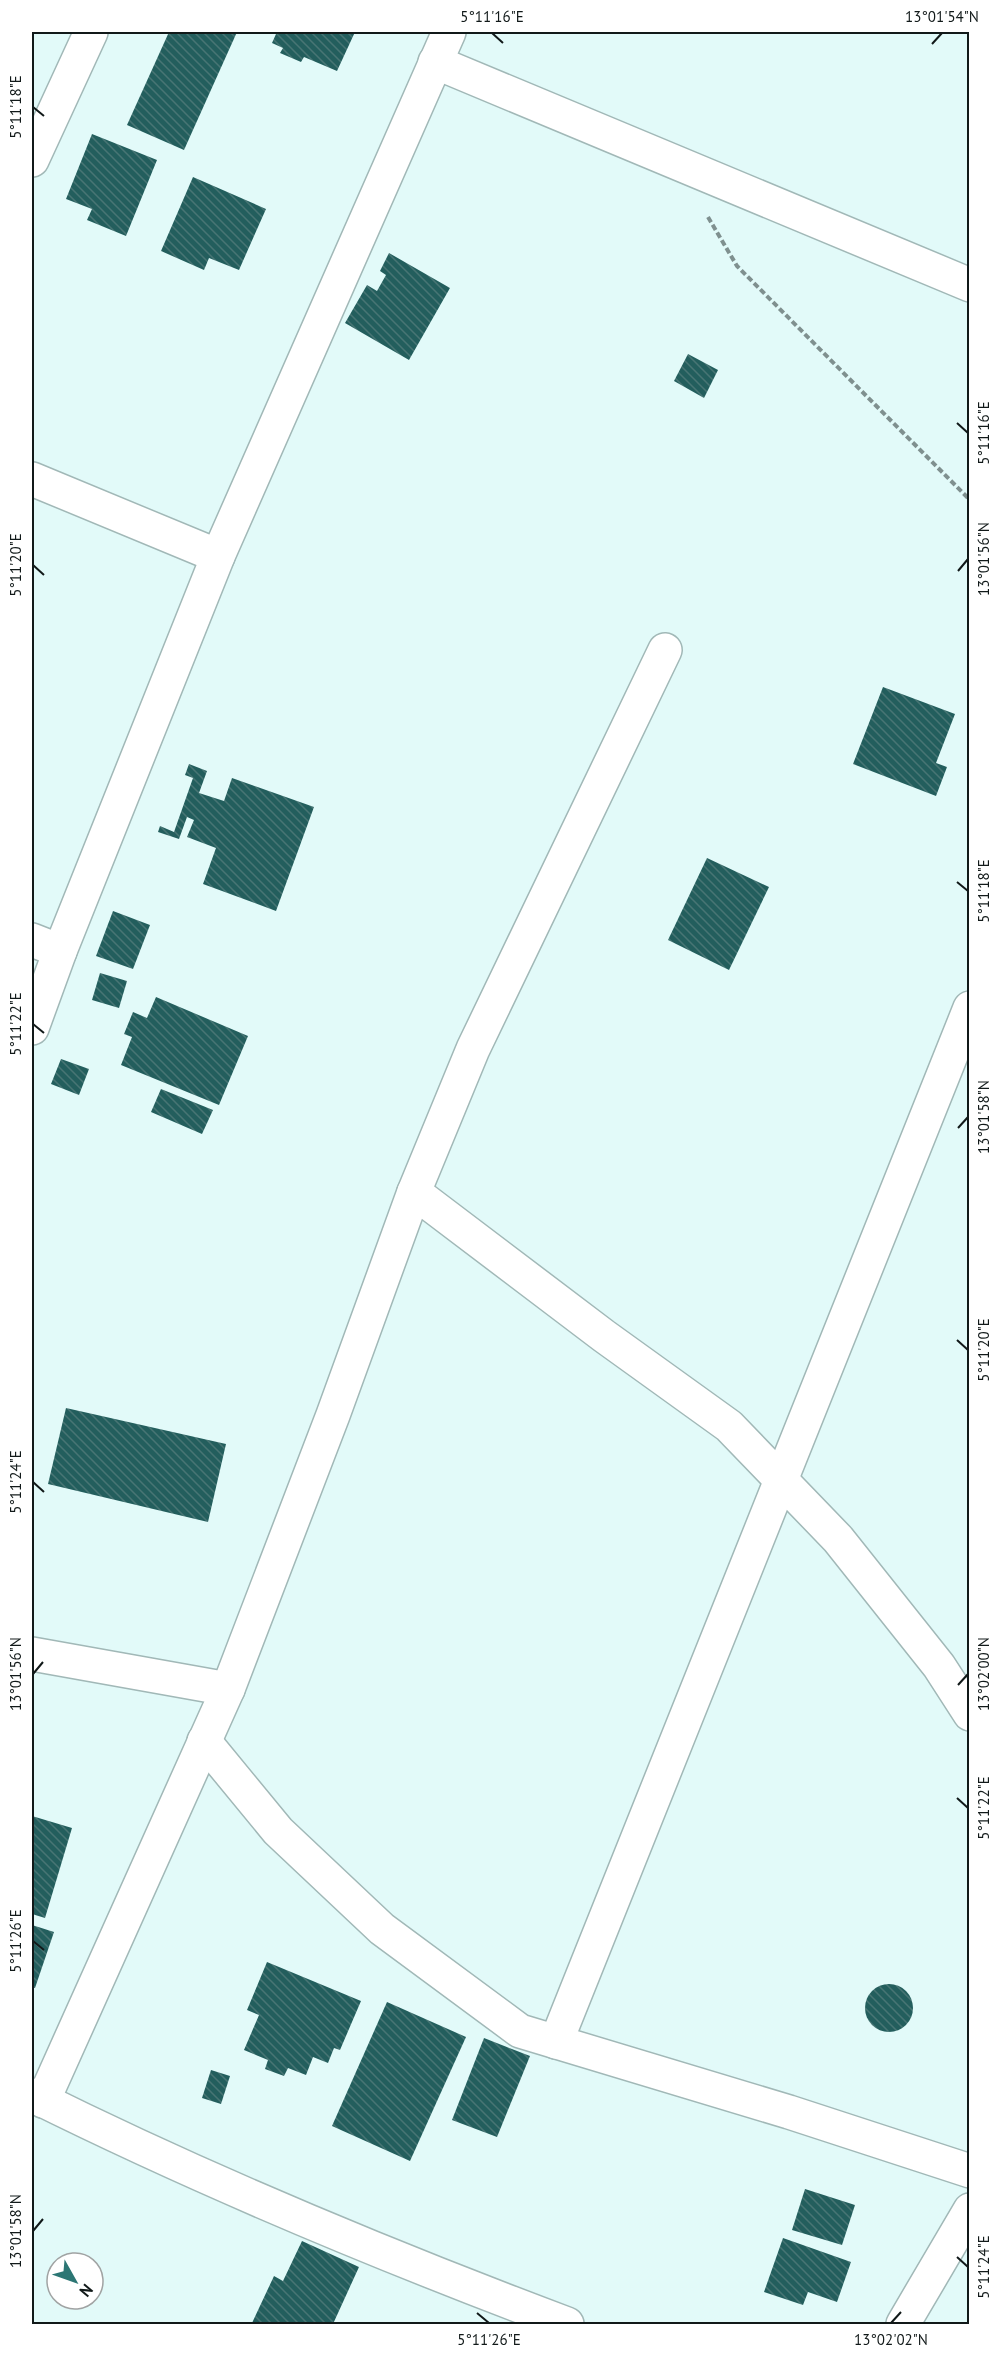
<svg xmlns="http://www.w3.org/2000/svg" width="1001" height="2356" font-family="'PT Sans',sans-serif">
  <defs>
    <pattern id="building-back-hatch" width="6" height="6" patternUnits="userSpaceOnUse" patternTransform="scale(1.5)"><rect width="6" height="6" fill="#235e5d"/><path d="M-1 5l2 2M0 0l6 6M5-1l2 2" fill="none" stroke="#487574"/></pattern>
  </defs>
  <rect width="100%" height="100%" fill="#e2faf9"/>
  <!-- building -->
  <g fill="url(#building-back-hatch)">
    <path d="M169 32H237L184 150 127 125Z"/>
    <path d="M271 32H355L337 71 304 57 301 62 280 53 283 48 272 43 276 34Z"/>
    <path d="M92 134 157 160 126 236 87 220 92 209 66 199Z"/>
    <path d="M193 177 266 209 239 270 209 258 204 270 161 251Z"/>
    <path d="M389 253 450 288 409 360 345 323 367 285 377 291 386 275 380 271Z"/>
    <path d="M688 354 718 370 704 398 674 381Z"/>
    <path d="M883 687 955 714 936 763 947 767 936 796 853 764Z"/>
    <path d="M189 764 207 771 199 793 224 801 232 778 314 807 276 911 203 884 216 848 187 837 194 820 187 817 179 839 158 832 160 826 174 832 193 778 185 775Z"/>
    <path d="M707 858 769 887 729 970 668 940Z"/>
    <path d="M113 911 150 925 133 969 96 956Z"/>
    <path d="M100 973 127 981 119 1008 92 1000Z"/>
    <path d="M156 997 248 1036 219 1105 121 1065 132 1037 124 1034 133 1012 147 1018Z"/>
    <path d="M61 1059 89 1069 79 1095 51 1084Z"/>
    <path d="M161 1089 213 1110 202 1134 151 1112Z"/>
    <path d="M66 1408 226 1444 208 1522 48 1484Z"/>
    <path d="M32 1816 72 1828 45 1918 32 1914Z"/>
    <path d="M32 1925 54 1932 35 1988H32Z"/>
    <path d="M267 1962 361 2001 340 2050 334 2048 328 2063 313 2057 306 2075 288 2068 284 2076 265 2069 268 2060 244 2050 259 2015 247 2010Z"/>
    <circle cx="889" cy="2008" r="24"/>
    <path d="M387 2002 466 2037 410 2161 332 2126Z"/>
    <path d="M484 2038 530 2056 497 2137 452 2120Z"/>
    <path d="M211 2070 230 2076 221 2104 202 2098Z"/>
    <path d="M805 2189 855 2205 842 2245 792 2230Z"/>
    <path d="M783 2238 851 2262 837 2302 808 2292 803 2305 764 2292Z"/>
    <path d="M302 2241 359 2267 333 2324 252 2323 274 2276 283 2281Z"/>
  </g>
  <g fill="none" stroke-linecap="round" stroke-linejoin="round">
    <defs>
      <g id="minor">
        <path d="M435 62 970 285"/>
        <path d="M32 160 91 32"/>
        <path d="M32 479 218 556"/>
        <path d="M32 940 60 951 32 1028"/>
        <path d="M60 951 218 556 449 32"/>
        <path d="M414 1192 604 1336 729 1426 838 1539 939 1666 970 1714"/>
        <path d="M32 1654 228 1689"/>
        <path d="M204 1741 278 1831 382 1929 520 2031 789 2112 970 2171"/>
        <path d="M556 2042 970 1008"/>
        <path d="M32 2095C205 2181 386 2256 567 2324"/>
        <path d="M43 2101 228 1689 333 1415 414 1192 473 1049 665 650"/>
        <path d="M903 2324 970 2210"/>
      </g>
    </defs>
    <!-- minor casing -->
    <use href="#minor" stroke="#a1b8b7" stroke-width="36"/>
    <!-- path -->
    <path stroke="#7f908f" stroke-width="4" stroke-dasharray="6 3" stroke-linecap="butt" d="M708 217 737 266 970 500"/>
    <!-- minor -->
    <use href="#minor" stroke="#fff" stroke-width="33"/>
  </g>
  <!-- ticks -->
  <path fill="none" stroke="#111919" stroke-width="2" d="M492 33 503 43M932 44 942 33M33 107 44 116M957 423 968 433M33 565 44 575M958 571 968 559M957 882 968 891M33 1024 44 1033M958 1128 968 1117M957 1340 968 1350M33 1482 44 1492M33 1674 43 1662M958 1685 968 1674M957 1798 968 1808M33 1941 44 1950M33 2231 43 2219M957 2257 968 2267M477 2313 489 2323M891 2323 901 2312"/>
  <!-- border -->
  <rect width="1001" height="2356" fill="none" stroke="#ffffff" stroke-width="66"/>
  <!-- north arrow -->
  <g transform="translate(75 2281) rotate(130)"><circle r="28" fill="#ffffff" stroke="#a0a3a3" stroke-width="1.5"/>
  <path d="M0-4.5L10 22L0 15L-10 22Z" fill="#2c7674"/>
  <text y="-9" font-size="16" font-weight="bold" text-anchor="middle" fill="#111919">N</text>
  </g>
  <rect x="33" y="33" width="935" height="2290" fill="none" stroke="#111919" stroke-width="2"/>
  <g font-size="15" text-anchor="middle" fill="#111919">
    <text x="492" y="22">5°11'16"E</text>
    <text x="942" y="22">13°01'54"N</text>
    <text transform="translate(16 107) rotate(-90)" y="5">5°11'18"E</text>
    <text transform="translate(984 433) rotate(-90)" y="5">5°11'16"E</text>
    <text transform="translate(984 559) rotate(-90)" y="5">13°01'56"N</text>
    <text transform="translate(16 565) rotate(-90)" y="5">5°11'20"E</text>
    <text transform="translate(984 891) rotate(-90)" y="5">5°11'18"E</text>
    <text transform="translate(16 1024) rotate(-90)" y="5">5°11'22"E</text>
    <text transform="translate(984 1117) rotate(-90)" y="5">13°01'58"N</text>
    <text transform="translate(984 1350) rotate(-90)" y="5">5°11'20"E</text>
    <text transform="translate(16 1482) rotate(-90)" y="5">5°11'24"E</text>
    <text transform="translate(16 1674) rotate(-90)" y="5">13°01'56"N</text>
    <text transform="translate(984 1674) rotate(-90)" y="5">13°02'00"N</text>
    <text transform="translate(984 1808) rotate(-90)" y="5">5°11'22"E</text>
    <text transform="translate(16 1941) rotate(-90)" y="5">5°11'26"E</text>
    <text transform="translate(16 2231) rotate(-90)" y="5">13°01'58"N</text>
    <text transform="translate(984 2267) rotate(-90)" y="5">5°11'24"E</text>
    <text x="489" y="2345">5°11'26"E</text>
    <text x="891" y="2345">13°02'02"N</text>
  </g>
</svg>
